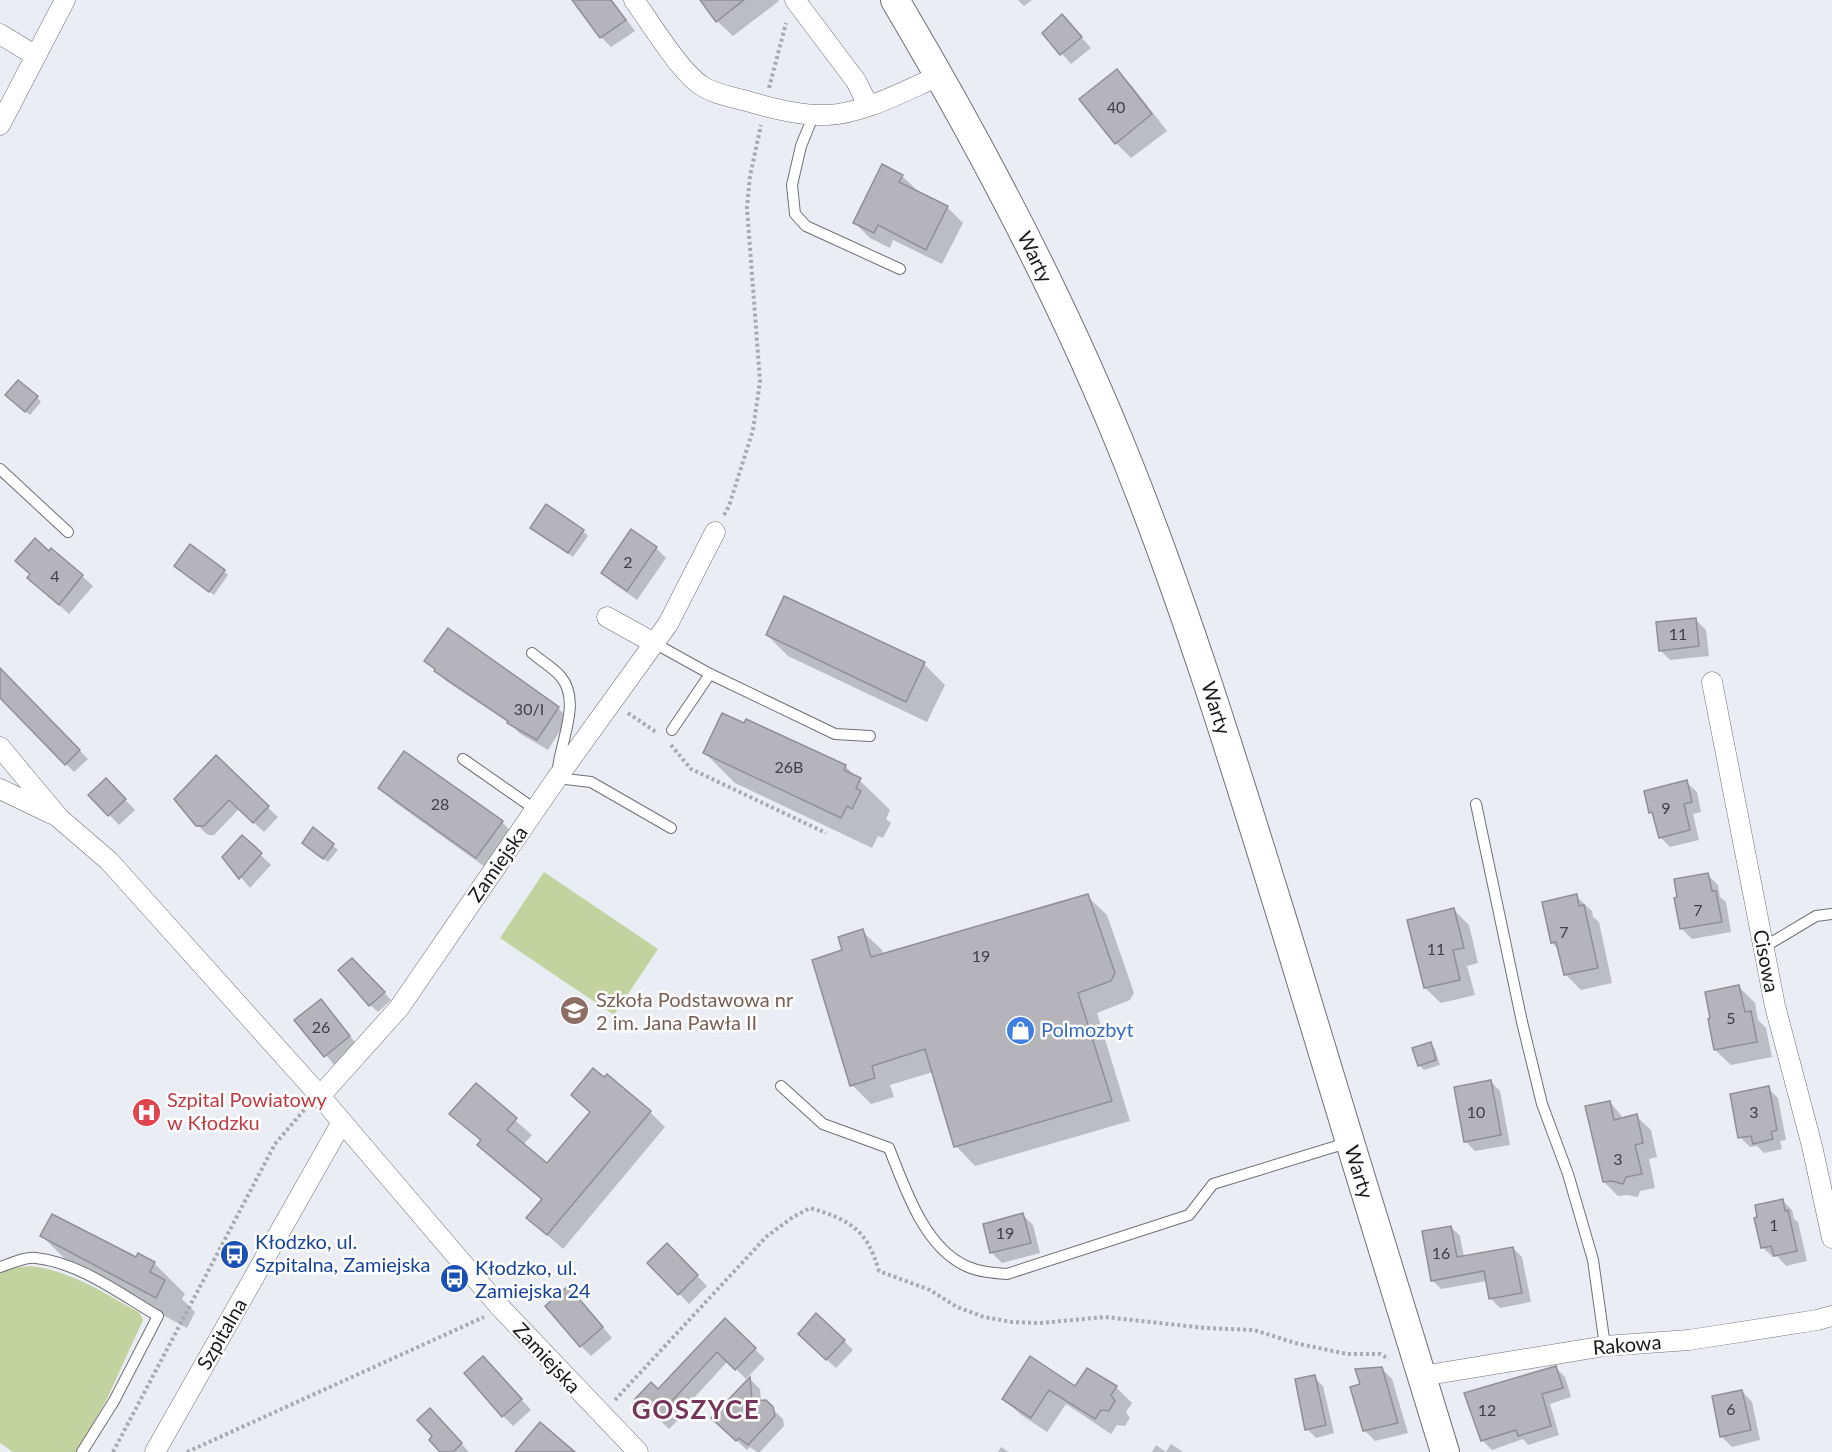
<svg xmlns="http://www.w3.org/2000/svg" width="1832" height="1452" font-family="Lato,sans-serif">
  <rect width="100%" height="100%" fill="#ebedf4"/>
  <!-- green -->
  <g fill="#c3d3a0">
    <path d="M544 872 658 949 614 1015 500 938Z"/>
    <path d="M30 1266C71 1270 105 1294 140 1313L143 1320 106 1401 76 1452H13L0 1443V1273L12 1268Z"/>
  </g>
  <!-- shadow -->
  <g fill="#0003">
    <path d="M574 0H612L635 31 611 47 601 37Z"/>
    <path d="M701 0H778L779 1 733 36 717 21Z"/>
    <path d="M1018 0H1032L1024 6Z"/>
    <path d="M1072 27 1091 48 1071 64 1044 33Z"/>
    <path d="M1116 71 1132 86 1167 131 1131 158 1116 143Z"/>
    <path d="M902 176 918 191 947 207 963 223 942 264 893 240 890 248 870 238 855 223Z"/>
    <path d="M37 397 41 402 30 415 12 400Z"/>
    <path d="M583 531 588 536 573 557 537 532Z"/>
    <path d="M656 548 666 558 637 600 613 583 603 573Z"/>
    <path d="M49 553 82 576 93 586 69 614 29 578Z"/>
    <path d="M181 571H224L228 575 214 595Z"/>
    <path d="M1696 620 1706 630 1709 656 1670 660 1660 650Z"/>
    <path d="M767 635 924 664 945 685 927 722 788 656Z"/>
    <path d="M426 661 558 708 568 718 548 750 519 733 512 725 446 681Z"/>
    <path d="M0 670 88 759 74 772 0 696Z"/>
    <path d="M705 753 845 766 890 810 886 819 891 823 883 838 878 836 872 848 735 783Z"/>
    <path d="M216 758 278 817 264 832 239 809 214 835H208L197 825Z"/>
    <path d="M106 780 135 810 119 825 90 795Z"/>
    <path d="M1686 782 1697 792 1701 812 1693 814 1699 840 1670 847 1660 837 1655 817 1651 812Z"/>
    <path d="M380 788 502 822 517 838 492 872 396 803Z"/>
    <path d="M314 829 338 850 328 862 308 847Z"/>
    <path d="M242 837 271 865 250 888 224 857Z"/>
    <path d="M1708 875 1718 885 1720 897 1726 902 1731 932 1692 939 1682 929Z"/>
    <path d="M1087 896 1107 915 1134 993 1130 1000 1097 1013 1130 1121 975 1166 956 1146 933 1072 890 1085 894 1097 871 1104 852 1085 844 951 862 931 882 950 883 955Z"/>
    <path d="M1576 896 1592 911 1593 917 1599 922 1612 983 1581 990 1566 975 1559 950 1552 943Z"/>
    <path d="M1454 910 1469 925 1478 963 1467 966 1475 995 1441 1003 1425 988Z"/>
    <path d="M361 968 391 1000 378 1012 370 1005Z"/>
    <path d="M1739 987 1755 1003 1758 1020 1766 1028 1772 1057 1731 1065 1715 1050Z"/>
    <path d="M321 1001 359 1047 335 1066 297 1020Z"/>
    <path d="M1430 1044 1435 1049 1440 1065 1424 1070 1419 1065Z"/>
    <path d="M1490 1081 1500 1091 1510 1145 1475 1151 1465 1141Z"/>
    <path d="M476 1086 532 1135 523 1145 547 1165 591 1113 650 1112 665 1127 563 1249 528 1218 542 1200 495 1160 479 1144 482 1142 451 1114Z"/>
    <path d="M1768 1088 1778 1098 1786 1140 1780 1141 1782 1149 1764 1153 1757 1146 1750 1147 1740 1137Z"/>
    <path d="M1610 1102 1624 1119 1636 1116 1651 1130 1657 1157 1649 1159 1655 1188 1640 1191 1638 1197 1627 1195 1618 1196 1604 1182Z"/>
    <path d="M1782 1200 1792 1210 1794 1219 1798 1222 1807 1261 1786 1266 1777 1256 1773 1257 1762 1247Z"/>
    <path d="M1023 1215 1033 1225 1040 1253 1002 1263 992 1253 985 1225Z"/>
    <path d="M1451 1227 1460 1236 1464 1257 1513 1248 1522 1257 1531 1302 1500 1308 1490 1298 1487 1281 1441 1289 1432 1280Z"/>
    <path d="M42 1236 137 1259 139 1255 154 1263 185 1294 182 1299 195 1312 187 1328 73 1267Z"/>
    <path d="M667 1245 707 1286 689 1304 649 1263Z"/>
    <path d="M578 1298 612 1338 591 1356 581 1346Z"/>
    <path d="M725 1320 765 1359 746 1379 728 1361 680 1413 683 1415 669 1429 648 1409 658 1391Z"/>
    <path d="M844 1341 853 1350 836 1368 809 1343Z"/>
    <path d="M1031 1358 1076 1388 1088 1370 1116 1387 1132 1403 1126 1412 1130 1418 1125 1426 1117 1425 1111 1434 1066 1404 1047 1432 1020 1414 1004 1399Z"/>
    <path d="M493 1368 531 1410 513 1426 503 1416Z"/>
    <path d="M1556 1368 1565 1377 1571 1397 1550 1404 1559 1435 1528 1445 1523 1439 1492 1450 1482 1440Z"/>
    <path d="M1382 1369 1392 1379 1408 1433 1375 1441 1364 1430Z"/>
    <path d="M1314 1377 1323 1386 1334 1433 1316 1438 1307 1429Z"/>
    <path d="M750 1379 760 1389 761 1402H765L783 1419 784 1426 760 1452H757L750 1447 747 1450 724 1429Z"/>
    <path d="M1742 1391 1752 1402 1760 1440 1732 1447 1722 1437 1713 1397Z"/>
    <path d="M438 1418 469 1452H442Z"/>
    <path d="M1171 1444 1183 1452H1152L1156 1445 1166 1452Z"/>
    <path d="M1001 1447 1009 1452H998Z"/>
  </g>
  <!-- building -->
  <g fill="#b5b4ba" stroke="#908f95" stroke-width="1.5">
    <path d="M572 0H611L626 20 600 38Z"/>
    <path d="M700 0H744L716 22Z"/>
    <path d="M1062 14 1082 37 1060 55 1042 33Z"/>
    <path d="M1117 69 1152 114 1115 144 1079 99Z"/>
    <path d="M882 164 903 175 899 182 948 206 926 250 878 225 874 233 853 223Z"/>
    <path d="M18 380 38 396 25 412 5 395Z"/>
    <path d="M546 504 584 530 568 553 530 528Z"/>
    <path d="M631 529 657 547 627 591 601 573Z"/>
    <path d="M35 538 49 551 51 548 83 575 59 605 27 578 30 574 15 561Z"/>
    <path d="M190 544 225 570 209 592 174 566Z"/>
    <path d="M784 596 925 662 906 702 766 635Z"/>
    <path d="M1696 618 1699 646 1659 651 1656 622Z"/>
    <path d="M448 628 559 707 537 740 507 723 508 721 434 671 435 669 424 661Z"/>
    <path d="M0 668 80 750 65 765 0 698Z"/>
    <path d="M722 713 744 723 746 719 846 765 844 770 861 778 856 788 861 791 852 809 847 806 841 818 703 753Z"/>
    <path d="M404 751 503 821 476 858 378 788Z"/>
    <path d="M216 755 269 806 253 823 229 800 204 826H196L174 799Z"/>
    <path d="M106 778 126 799 108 816 88 795Z"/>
    <path d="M1687 780 1692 802 1684 804 1690 830 1659 838 1652 812 1649 813 1644 791Z"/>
    <path d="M313 827 334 844 323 859 302 843Z"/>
    <path d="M242 835 262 853 239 879 222 857Z"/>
    <path d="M1708 873 1712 891H1716L1722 922 1680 929 1674 898 1677 897 1674 879Z"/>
    <path d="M1088 894 1115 973 1111 981 1078 993 1112 1101 954 1147 925 1049 872 1066 875 1078 850 1086 812 960 842 950 838 937 863 929 871 957Z"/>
    <path d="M1577 894 1579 906 1584 905 1598 968 1564 975 1556 942 1551 943 1542 902Z"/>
    <path d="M1454 908 1464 948 1453 950 1460 980 1424 988 1407 920Z"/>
    <path d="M352 958 385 992 369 1006 338 970Z"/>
    <path d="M1739 985 1745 1012 1751 1011 1757 1042 1714 1050 1708 1019 1710 1018 1705 992Z"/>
    <path d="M321 999 350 1036 324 1057 294 1020Z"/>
    <path d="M1431 1042 1436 1060 1418 1066 1412 1048Z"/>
    <path d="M593 1068 604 1077 607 1074 651 1111 547 1235 526 1218 542 1199 477 1145 481 1140 449 1114 476 1083 517 1118 507 1130 547 1163 590 1112 571 1095Z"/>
    <path d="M1491 1080 1501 1135 1464 1142 1454 1087Z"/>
    <path d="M1769 1086 1777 1130 1771 1132 1773 1139 1753 1144 1751 1136 1738 1138 1730 1094Z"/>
    <path d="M1610 1101 1614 1120 1637 1114 1643 1143 1635 1145 1642 1174 1626 1177 1623 1184 1612 1181 1603 1182 1585 1106Z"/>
    <path d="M1783 1199 1785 1211 1788 1210 1797 1251 1774 1256 1771 1246 1761 1248 1754 1218 1757 1217 1755 1205Z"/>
    <path d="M1023 1213 1031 1243 990 1253 983 1224Z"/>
    <path d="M52 1214 136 1257 138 1253 155 1262 150 1272 165 1280 156 1298 40 1236Z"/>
    <path d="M1451 1226 1457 1257 1513 1247 1522 1293 1489 1299 1484 1271 1431 1281 1422 1231Z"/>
    <path d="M667 1243 698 1275 678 1295 647 1263Z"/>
    <path d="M568 1286 603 1327 580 1347 545 1306Z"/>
    <path d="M816 1313 845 1340 826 1360 798 1334Z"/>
    <path d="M725 1318 756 1348 735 1370 717 1352 671 1402 674 1404 658 1420 635 1399 651 1382 658 1389Z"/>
    <path d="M483 1356 522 1399 502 1417 464 1373Z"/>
    <path d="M1030 1356 1075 1386 1087 1368 1117 1386 1111 1395 1115 1401 1109 1411 1101 1410 1095 1419 1049 1390 1031 1418 1002 1399Z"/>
    <path d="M1556 1366 1563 1388 1542 1394 1551 1426 1518 1436 1516 1430 1481 1441 1464 1393Z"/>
    <path d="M1382 1367 1398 1423 1363 1431 1350 1387 1360 1384 1355 1369Z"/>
    <path d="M1315 1375 1326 1425 1305 1430 1295 1379Z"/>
    <path d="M750 1377 752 1401 766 1400 773 1407 775 1416 748 1445 739 1438 736 1441 711 1418Z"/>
    <path d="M1742 1390 1751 1430 1720 1437 1712 1396Z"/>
    <path d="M430 1408 462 1443 453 1452H440L429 1440 432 1436 417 1420Z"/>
    <path d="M540 1422 575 1452H515Z"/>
  </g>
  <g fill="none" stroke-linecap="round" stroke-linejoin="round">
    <defs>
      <g id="service">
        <path d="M814 114 801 146 792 185 795 214 806 226 900 269"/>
        <path d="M0 469 68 532"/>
        <path d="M654 643 710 674 835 734 870 736"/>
        <path d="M532 653C541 661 554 668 561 677 583 703 557 748 557 778L591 782 671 828"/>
        <path d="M672 730 710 674"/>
        <path d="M463 759 536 810"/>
        <path d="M1476 804 1522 1022 1542 1104 1568 1174 1593 1260 1605 1346"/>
        <path d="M1764 947 1816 916 1832 914"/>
        <path d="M781 1086 823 1124 889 1148C905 1188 924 1247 966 1266 979 1272 993 1273 1007 1274L1189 1215 1213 1184 1350 1142"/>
        <path d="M0 1267C10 1264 26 1256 36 1258 80 1263 120 1294 158 1316L114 1401 82 1452"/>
      </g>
      <g id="minor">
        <path d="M634 0C650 22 680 72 702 86 716 95 734 97 750 102 774 109 802 116 827 115 863 114 906 90 939 76"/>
        <path d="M795 0 856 81 868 105"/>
        <path d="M0 34 36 56"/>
        <path d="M0 125 65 0"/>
        <path d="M607 617 654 643"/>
        <path d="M1712 682 1775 1006 1812 1146 1832 1238"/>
        <path d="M0 747 59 818 109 861 320 1096 499 1306 638 1452"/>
        <path d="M0 789 52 814"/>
        <path d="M320 1096 399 1008 557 778 668 624 715 532"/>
        <path d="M1422 1376 1605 1346 1689 1340 1817 1320 1832 1316"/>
        <path d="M155 1452 342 1122"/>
      </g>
      <path id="secondary" d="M895 0C984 150 1066 306 1130 468 1190 619 1237 773 1285 928 1338 1103 1391 1277 1445 1452"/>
    </defs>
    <!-- service casing -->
    <use href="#service" stroke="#6f7076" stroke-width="12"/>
    <!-- minor casing -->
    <use href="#minor" stroke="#6f7076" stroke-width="21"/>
    <!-- secondary casing -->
    <use href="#secondary" stroke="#6f7076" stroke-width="30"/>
    <!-- path -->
    <g stroke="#a9aab0" stroke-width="4" stroke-dasharray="3 3" stroke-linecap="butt">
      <path d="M769 88 786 23"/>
      <path d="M724 515 729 506 753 430 760 381 747 208 750 176 761 125"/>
      <path d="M628 713 656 732"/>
      <path d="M671 745 691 769 826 833"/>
      <path d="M615 1400 766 1237 793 1217 810 1208C851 1220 867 1230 879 1271L930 1290 957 1307 984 1317 1012 1322 1040 1323 1105 1317 1205 1328 1254 1330 1295 1343 1347 1354H1380L1389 1359"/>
      <path d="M113 1452 275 1144 305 1109"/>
      <path d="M187 1452 484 1317"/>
    </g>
    <!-- service -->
    <use href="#service" stroke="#fff" stroke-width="10"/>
    <!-- minor -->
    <use href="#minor" stroke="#fff" stroke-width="20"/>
    <!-- secondary -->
    <use href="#secondary" stroke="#fff" stroke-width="28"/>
  </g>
  <!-- icons -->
  <defs>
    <symbol id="school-disc" viewBox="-11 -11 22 22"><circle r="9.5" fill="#8d6e63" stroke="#fff"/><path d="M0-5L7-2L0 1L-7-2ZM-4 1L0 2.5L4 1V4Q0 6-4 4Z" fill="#fff"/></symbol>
    <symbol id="shop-disc" viewBox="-11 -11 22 22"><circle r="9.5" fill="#3f7fe0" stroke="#fff"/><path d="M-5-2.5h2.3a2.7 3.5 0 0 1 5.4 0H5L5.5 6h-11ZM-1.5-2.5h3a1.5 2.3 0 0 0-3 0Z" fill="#fff"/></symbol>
    <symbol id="hospital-disc" viewBox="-11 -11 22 22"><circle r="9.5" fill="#e0444e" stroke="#fff"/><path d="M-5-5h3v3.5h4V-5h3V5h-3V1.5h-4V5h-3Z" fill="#fff"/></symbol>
    <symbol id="bus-disc" viewBox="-11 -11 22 22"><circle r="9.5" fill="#1a4fb4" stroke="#fff"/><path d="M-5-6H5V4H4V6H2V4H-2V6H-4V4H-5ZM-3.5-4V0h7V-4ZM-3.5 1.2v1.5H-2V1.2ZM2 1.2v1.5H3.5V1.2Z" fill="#fff"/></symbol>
  </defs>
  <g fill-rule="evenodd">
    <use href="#school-disc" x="558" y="994" width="33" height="33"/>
    <use href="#shop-disc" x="1004" y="1014" width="33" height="33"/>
    <use href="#hospital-disc" x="130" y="1096" width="33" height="33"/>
    <use href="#bus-disc" x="218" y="1238" width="33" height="33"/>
    <use href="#bus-disc" x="438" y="1262" width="33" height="33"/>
  </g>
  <g text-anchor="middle" stroke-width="5" stroke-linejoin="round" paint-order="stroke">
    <!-- number labels -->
    <g font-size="16" fill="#404044">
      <text x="1116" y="113">40</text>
      <text x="628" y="568">2</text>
      <text x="55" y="582">4</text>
      <text x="1678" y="640">11</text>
      <text x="529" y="715">30/I</text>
      <text x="789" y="773">26B</text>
      <text x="440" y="810">28</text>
      <text x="1666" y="814">9</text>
      <text x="1698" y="916">7</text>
      <text x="1564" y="938">7</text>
      <text x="1436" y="955">11</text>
      <text x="981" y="962">19</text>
      <text x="1731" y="1024">5</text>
      <text x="321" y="1033">26</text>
      <text x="1476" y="1118">10</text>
      <text x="1754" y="1118">3</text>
      <text x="1618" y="1165">3</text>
      <text x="1774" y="1231">1</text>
      <text x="1005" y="1239">19</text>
      <text x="1441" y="1259">16</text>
      <text x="1731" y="1415">6</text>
      <text x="1487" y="1416">12</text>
    </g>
    <!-- street labels -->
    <g font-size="20" fill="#191a1c" stroke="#fff">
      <text transform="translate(1035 257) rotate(64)" y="7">Warty</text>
      <text transform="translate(1216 708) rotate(72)" y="7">Warty</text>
      <text transform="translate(498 864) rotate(-55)" y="7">Zamiejska</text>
      <text transform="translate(1766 961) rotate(79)" y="7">Cisowa</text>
      <text transform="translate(1359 1172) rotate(73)" y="7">Warty</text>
      <text transform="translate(222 1334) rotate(-60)" y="7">Szpitalna</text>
      <text transform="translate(1627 1345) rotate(-5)" y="7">Rakowa</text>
      <text transform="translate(547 1358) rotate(47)" y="7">Zamiejska</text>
    </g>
    <!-- education labels -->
    <g font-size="20" fill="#785e54" stroke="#fff" text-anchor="start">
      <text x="596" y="1007">Szkoła Podstawowa nr<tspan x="596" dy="23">2 im. Jana Pawła II</tspan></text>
    </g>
    <!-- shop labels -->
    <g font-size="20" fill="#366cbe" stroke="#fff" text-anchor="start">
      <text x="1041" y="1037">Polmozbyt</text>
    </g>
    <!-- health labels -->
    <g font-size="20" fill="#be3a42" stroke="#fff" text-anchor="start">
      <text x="167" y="1107">Szpital Powiatowy<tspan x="167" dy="23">w Kłodzku</tspan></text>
    </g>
    <!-- transit labels -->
    <g font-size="20" fill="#164399" stroke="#fff" text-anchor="start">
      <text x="255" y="1249">Kłodzko, ul.<tspan x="255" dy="23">Szpitalna, Zamiejska</tspan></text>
      <text x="475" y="1275">Kłodzko, ul.<tspan x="475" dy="23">Zamiejska 24</tspan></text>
    </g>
    <!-- district labels -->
    <g font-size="26" font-weight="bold" letter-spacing="1.5" fill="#76365a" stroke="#fff">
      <text x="696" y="1419">GOSZYCE</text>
    </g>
  </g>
</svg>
